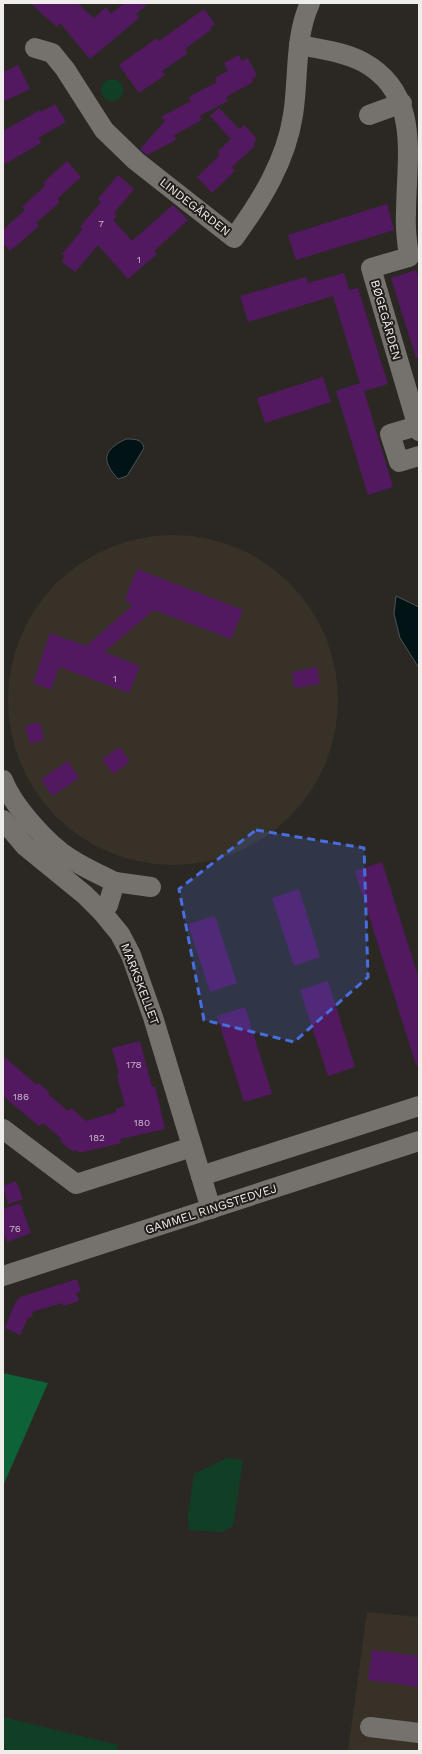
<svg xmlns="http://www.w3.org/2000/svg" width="422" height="1754" font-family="'Work Sans',sans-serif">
  <rect width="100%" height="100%" fill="#2b2824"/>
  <!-- built -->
  <g fill="#373127">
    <circle cx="173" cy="700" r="165"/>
    <path d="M367 1612 419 1617V1751H348Z"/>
  </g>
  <!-- green -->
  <g fill="#113f25">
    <circle cx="112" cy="90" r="11"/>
    <path d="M227 1458 243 1460 233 1526 222 1532 189 1530 188 1514 194 1474Z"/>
    <path d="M3 1717 118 1745 117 1751H3Z"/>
  </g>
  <!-- forest -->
  <path fill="#0d6238" d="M3 1373 48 1383 3 1486Z"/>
  <!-- water -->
  <g fill="#021316" stroke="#495456">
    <path d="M126 439C135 439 142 439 144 448L127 476 118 479C101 460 103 450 126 439Z"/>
    <path d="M396 596 419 607V668L400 638 394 614Z"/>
  </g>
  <!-- building -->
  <g fill="#531960">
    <path d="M30 3H77L94 18 106 7 111 14 124 3H149L136 14 139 18 90 59 60 23 57 27Z"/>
    <path d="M204 9 215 24 210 28 211 30 185 49 188 53 162 71 165 75 139 93 119 65 157 38 159 41Z"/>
    <path d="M239 55 242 61 248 58 257 76 252 79 253 82 226 97 228 101 199 116 202 120 174 135 176 140 147 155 140 149 165 121 161 117 191 101 189 97 217 82 215 78 228 71 224 63Z"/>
    <path d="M18 65 30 89 3 102V72Z"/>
    <path d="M55 104 66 122 38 138 41 143 3 165V131L40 110 41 112Z"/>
    <path d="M219 108 239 129 244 125 257 139 253 143 255 146 232 167 235 171 212 193 197 177 220 155 217 152 231 139 210 116Z"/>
    <path d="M67 161 81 177 57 199 60 202 36 223 39 226 10 251 3 243V230L25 210 22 207 45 186 43 183Z"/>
    <path d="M118 175 134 189 114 213 117 216 113 220 132 241 173 205 188 220 154 251 157 254 128 279 98 245 75 272 61 261 65 256 62 254 83 229 80 227 101 202 98 199Z"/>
    <path d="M387 204 394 230 296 260 288 235Z"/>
    <path d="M416 270 419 279V357L416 358 391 278Z"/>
    <path d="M344 273 349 290 358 288 388 384 364 391 393 487 368 495 336 391 360 383 333 296 248 322 240 296 306 277 308 283Z"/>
    <path d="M323 377 331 402 265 423 257 398Z"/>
    <path d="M137 569 243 610 231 639 154 610 104 652 140 666 129 693 59 667 51 690 33 683 50 633 86 646 132 606 125 599Z"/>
    <path d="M317 667 320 684 294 688 292 672Z"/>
    <path d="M40 722 44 740 30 744 25 726Z"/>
    <path d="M120 747 130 762 113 774 102 759Z"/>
    <path d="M68 761 79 778 52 796 41 779Z"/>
    <path d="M382 862 419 979V1065H416L355 871Z"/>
    <path d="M299 889 320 957 294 966 272 898Z"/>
    <path d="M215 916 237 983 210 992 188 924Z"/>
    <path d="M328 981 355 1067 328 1076 300 990Z"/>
    <path d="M245 1007 272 1094 244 1102 217 1016Z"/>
    <path d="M140 1041 152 1087 155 1086 165 1129 120 1139 121 1143 79 1153 77 1150 72 1151 60 1141 62 1139 43 1123 39 1126 3 1096V1056L37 1085 39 1083 50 1093 48 1094 68 1111 71 1108 86 1121 116 1112V1109L125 1106 117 1075 119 1074 112 1048Z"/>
    <path d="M16 1181 23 1199 8 1204 3 1186Z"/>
    <path d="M20 1203 31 1233 7 1242 3 1231V1209Z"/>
    <path d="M77 1279 81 1292 76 1293 79 1301 63 1306 62 1303 32 1312 33 1316 28 1318 20 1335 5 1328 15 1303 20 1297Z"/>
    <path d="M372 1650 419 1656V1687L368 1680Z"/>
  </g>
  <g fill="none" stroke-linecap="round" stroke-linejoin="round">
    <!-- minor -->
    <g stroke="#75726d" stroke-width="20">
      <path d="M299 45C320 49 344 52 363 62 422 94 406 158 406 214 405 229 407 242 409 257L371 268 419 431"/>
      <path d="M35 48 52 53 65 69 104 130 136 161 234 238C261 201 286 161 293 115 299 78 294 38 310 3"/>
      <path d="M369 115 402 103"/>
      <path d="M417 426 390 434 399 462 419 456"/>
      <path d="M3 780C13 806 48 845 71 859 85 868 100 875 115 882L108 905 102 912"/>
      <path d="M3 820 25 846 85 895 102 912 120 934 131 955 153 1017 211 1209"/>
      <path d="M115 882 151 887"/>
      <path d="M3 1129 76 1184 192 1147"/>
      <path d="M201 1176 419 1106"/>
      <path d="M3 1276 419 1141"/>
      <path d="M370 1727 419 1733"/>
    </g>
  </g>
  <!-- marked area -->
  <path fill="#476edc" fill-opacity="0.2" stroke="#476edc" stroke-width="3" stroke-dasharray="8 5" stroke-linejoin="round" d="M256 830 364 848 368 977 294 1042 204 1020 179 889Z"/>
  <g text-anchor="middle" stroke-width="4" stroke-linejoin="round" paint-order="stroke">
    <!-- number labels -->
    <g font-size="10" fill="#c8b8c8">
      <text x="101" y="227">7</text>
      <text x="139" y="263">1</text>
      <text x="115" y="682">1</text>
      <text x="134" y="1068">178</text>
      <text x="21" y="1100">186</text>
      <text x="142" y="1126">180</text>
      <text x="97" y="1141">182</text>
      <text x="15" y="1232">76</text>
    </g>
    <!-- street labels -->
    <g font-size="12" fill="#efedea" stroke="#211e1a">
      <text transform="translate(195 207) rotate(38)" y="4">LINDEGÅRDEN</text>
      <text transform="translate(386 320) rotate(74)" y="4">BØGEGÅRDEN</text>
      <text transform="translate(140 984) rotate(69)" y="4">MARKSKELLET</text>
      <text transform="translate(211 1209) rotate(-18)" y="4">GAMMEL RINGSTEDVEJ</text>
    </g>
  </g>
  <!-- border -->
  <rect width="422" height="1754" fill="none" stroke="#efedea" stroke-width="8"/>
</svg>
